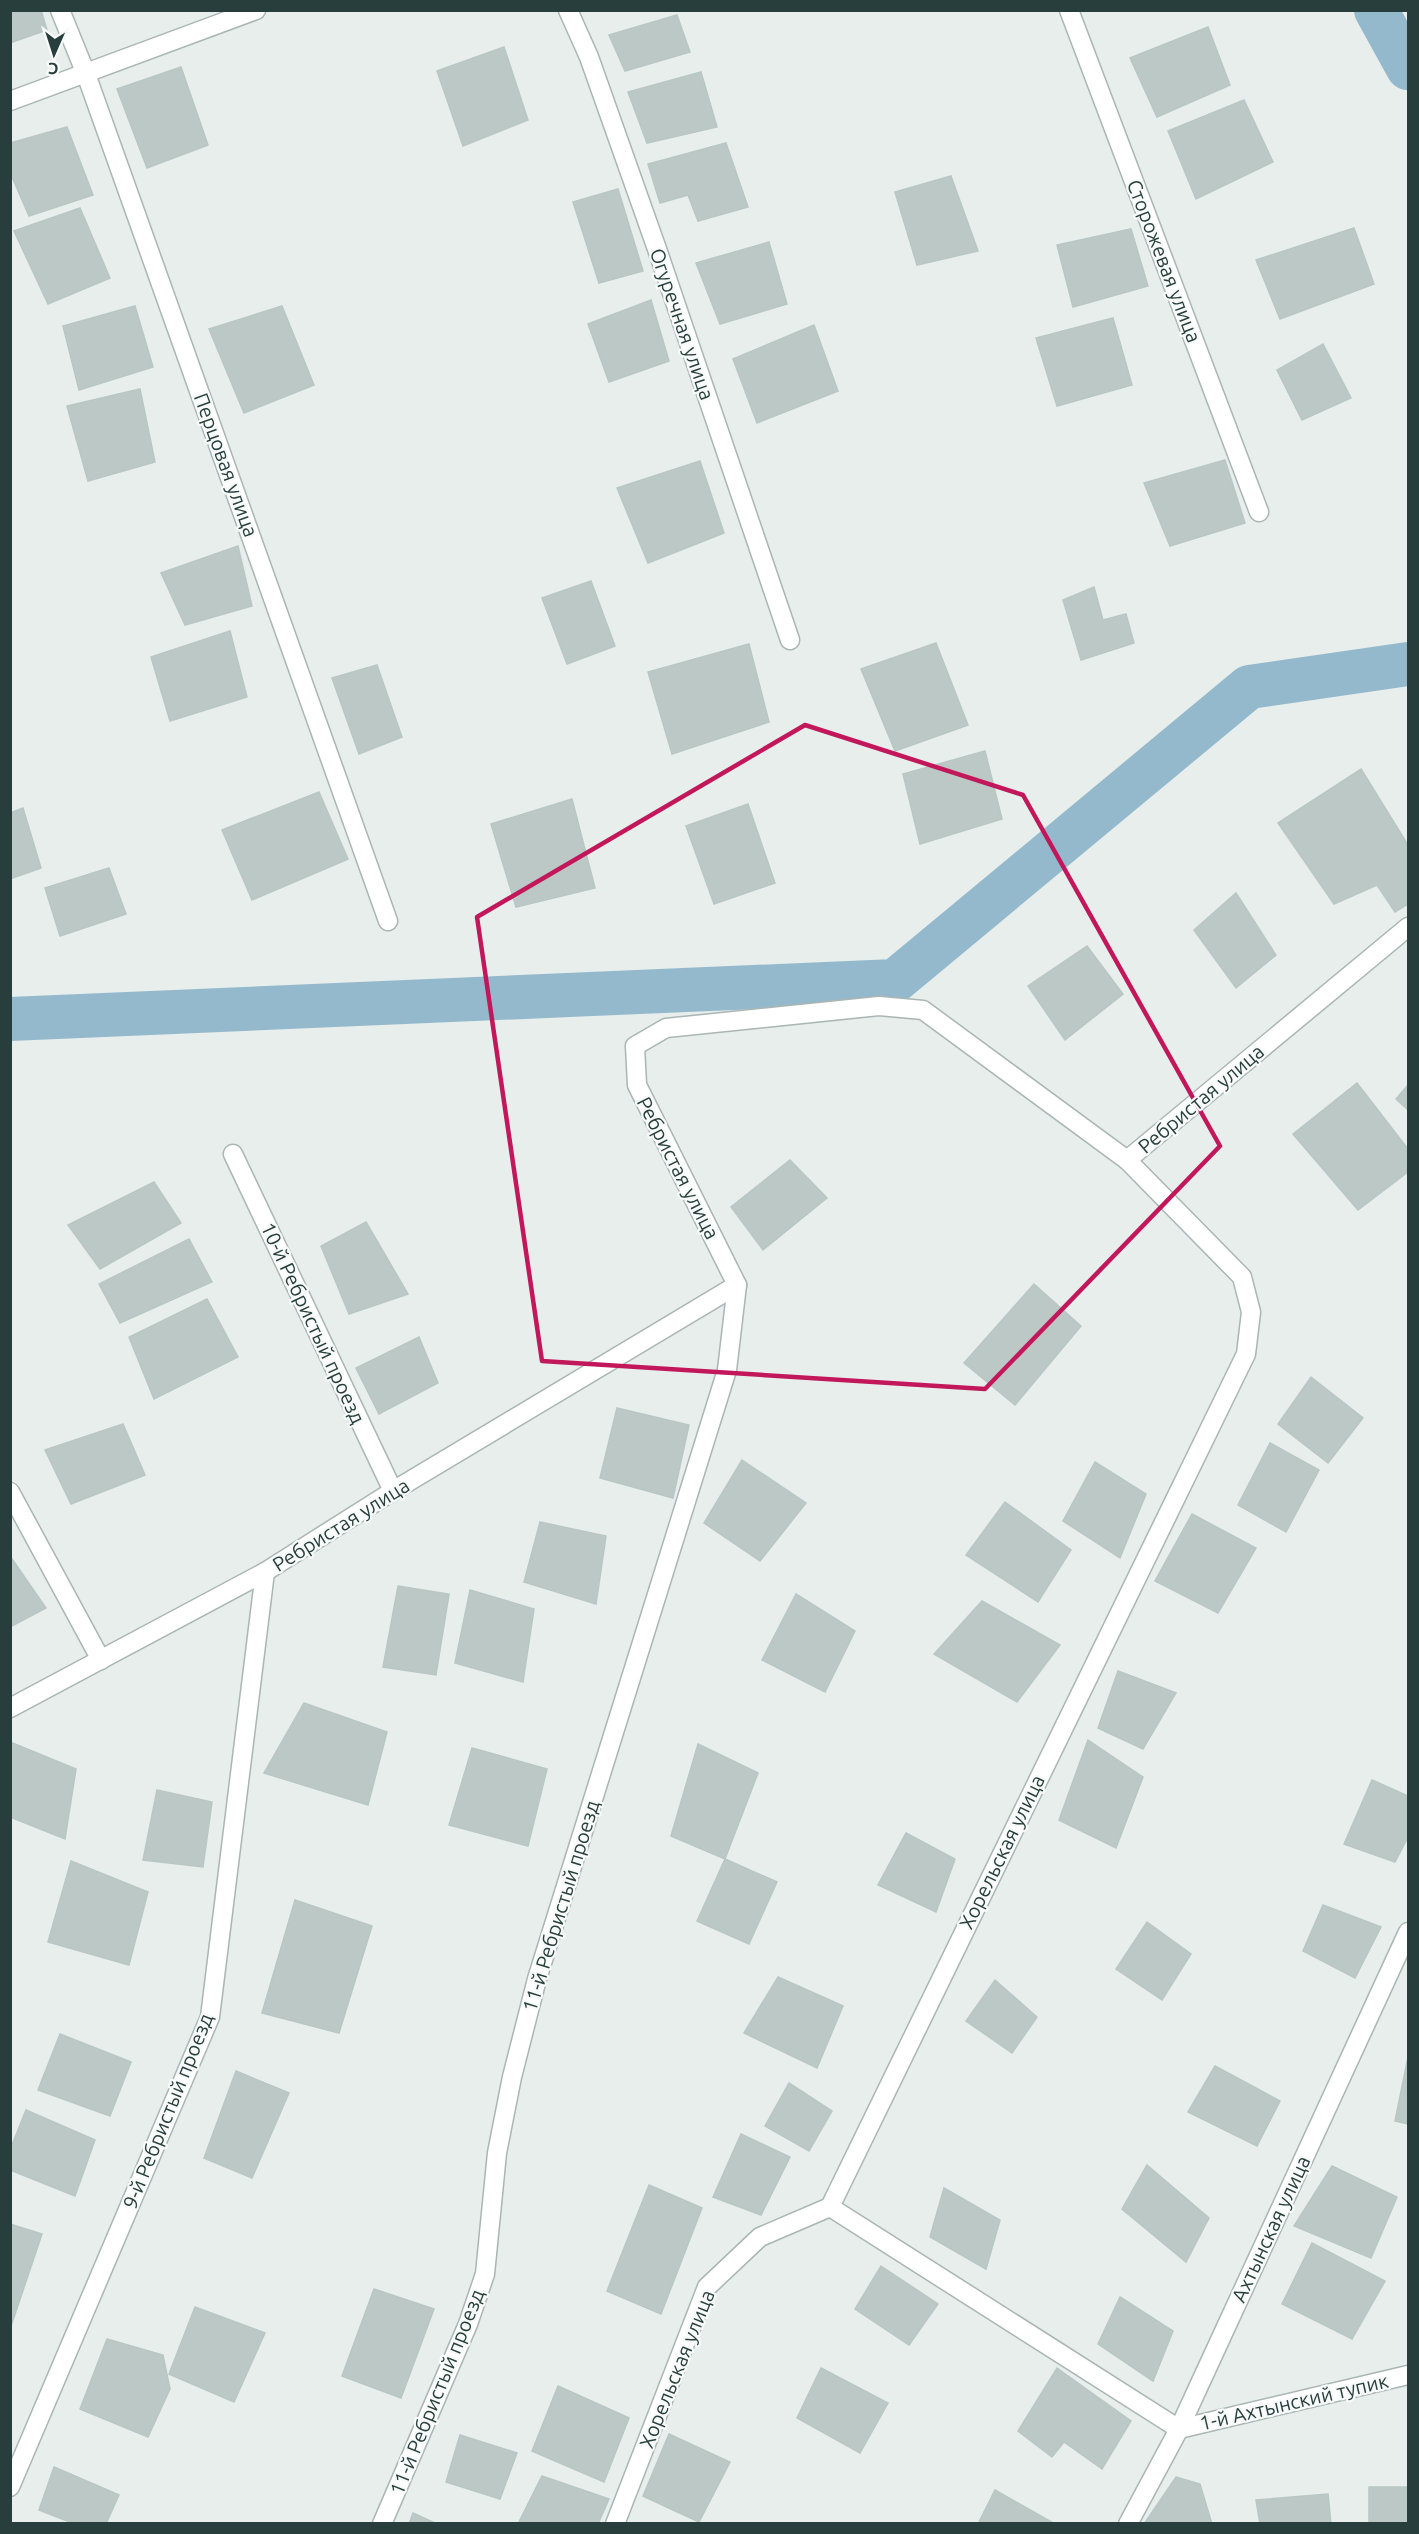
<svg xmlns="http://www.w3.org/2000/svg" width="1419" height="2534" font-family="Ubuntu,sans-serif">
  <rect width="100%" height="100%" fill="#e7eeec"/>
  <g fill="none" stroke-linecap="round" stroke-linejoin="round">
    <!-- canal -->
    <g stroke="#95b9cc" stroke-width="44">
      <path d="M1376 10 1408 68"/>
      <path d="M10 1019 895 981 1249 687 1408 664"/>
    </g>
  </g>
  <!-- building -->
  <g fill="#bcc8c5" stroke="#b9c7c4" stroke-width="1.5">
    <path d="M10 10H41L47 30 10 43Z"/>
    <path d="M677 15 690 52 625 71 609 35Z"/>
    <path d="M1208 27 1230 85 1157 117 1130 58Z"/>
    <path d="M504 47 528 120 463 146 437 71Z"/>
    <path d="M181 67 208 145 147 168 117 89Z"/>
    <path d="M701 72 717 127 647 143 628 92Z"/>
    <path d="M1244 100 1273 162 1196 199 1168 131Z"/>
    <path d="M67 127 93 195 29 216 10 172V143Z"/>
    <path d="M726 143 748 207 698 221 688 195 660 203 648 164Z"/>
    <path d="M951 176 978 251 917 265 895 192Z"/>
    <path d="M618 189 643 271 599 283 573 202Z"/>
    <path d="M80 208 110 278 48 304 14 231Z"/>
    <path d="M1354 228 1374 284 1280 319 1256 260Z"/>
    <path d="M1131 229 1148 286 1073 307 1057 245Z"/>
    <path d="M769 242 787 304 720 324 696 263Z"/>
    <path d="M651 300 669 361 609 382 588 324Z"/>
    <path d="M135 306 153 367 79 390 63 326Z"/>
    <path d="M282 306 314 385 244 413 209 329Z"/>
    <path d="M1113 318 1132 385 1057 406 1036 338Z"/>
    <path d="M814 325 838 391 757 423 733 359Z"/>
    <path d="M1323 344 1351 398 1302 420 1277 370Z"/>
    <path d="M140 389 155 462 88 481 67 406Z"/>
    <path d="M1225 460 1245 523 1170 546 1144 483Z"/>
    <path d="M700 461 724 533 648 563 617 488Z"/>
    <path d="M238 546 252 606 185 625 161 573Z"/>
    <path d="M591 581 615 646 567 664 542 598Z"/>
    <path d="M1094 587 1103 620 1126 614 1134 643 1081 660 1063 600Z"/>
    <path d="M230 631 247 697 170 721 151 657Z"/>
    <path d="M936 643 968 725 895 751 861 669Z"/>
    <path d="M749 644 769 722 672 754 648 672Z"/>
    <path d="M377 665 402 737 359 754 332 678Z"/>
    <path d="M985 751 1002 819 920 844 903 774Z"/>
    <path d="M1361 769 1408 845V904L1395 912 1377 885 1334 904 1278 823Z"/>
    <path d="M319 792 348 859 252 900 222 830Z"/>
    <path d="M572 799 595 888 516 907 491 824Z"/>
    <path d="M748 804 775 883 714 904 686 826Z"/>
    <path d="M23 808 41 868 10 879V813Z"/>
    <path d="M109 868 126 914 60 936 45 888Z"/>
    <path d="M1236 893 1276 955 1236 988 1194 930Z"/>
    <path d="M1087 946 1123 994 1065 1040 1028 986Z"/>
    <path d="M1357 1083 1408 1149V1172L1358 1210 1293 1134Z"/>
    <path d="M1408 1085V1110L1396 1099Z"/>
    <path d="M790 1160 827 1198 763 1250 731 1207Z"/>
    <path d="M154 1182 181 1223 100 1269 68 1225Z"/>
    <path d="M366 1222 408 1294 349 1314 321 1246Z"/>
    <path d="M189 1239 212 1282 120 1323 99 1284Z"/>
    <path d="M1034 1284 1081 1326 1015 1405 964 1363Z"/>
    <path d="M207 1299 238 1357 154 1399 129 1337Z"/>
    <path d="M419 1337 438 1383 379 1414 356 1368Z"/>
    <path d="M1311 1377 1363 1418 1328 1463 1278 1424Z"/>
    <path d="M617 1408 689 1425 673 1498 600 1478Z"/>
    <path d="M123 1424 145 1475 71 1504 45 1450Z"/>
    <path d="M1270 1443 1319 1470 1286 1532 1238 1505Z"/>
    <path d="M742 1460 806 1503 760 1561 704 1523Z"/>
    <path d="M1095 1462 1146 1494 1120 1558 1063 1521Z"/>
    <path d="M1005 1502 1071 1550 1038 1602 966 1555Z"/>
    <path d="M1192 1514 1256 1548 1218 1613 1155 1581Z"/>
    <path d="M540 1522 606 1536 596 1604 524 1582Z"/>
    <path d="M10 1556 46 1608 10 1627Z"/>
    <path d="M398 1586 449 1594 436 1675 383 1667Z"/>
    <path d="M470 1590 534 1609 523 1682 455 1663Z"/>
    <path d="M796 1594 855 1631 825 1692 762 1660Z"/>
    <path d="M982 1601 1060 1645 1017 1702 934 1654Z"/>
    <path d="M1118 1671 1176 1693 1143 1749 1098 1728Z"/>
    <path d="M304 1703 387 1732 368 1805 264 1773Z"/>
    <path d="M1088 1740 1143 1777 1116 1848 1059 1820Z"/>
    <path d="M10 1742 76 1769 65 1839 10 1817Z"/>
    <path d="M698 1744 758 1773 725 1859 671 1836Z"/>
    <path d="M472 1748 547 1769 528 1846 449 1825Z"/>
    <path d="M1372 1780 1408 1796V1837L1395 1862 1344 1844Z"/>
    <path d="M157 1790 212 1802 203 1867 143 1860Z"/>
    <path d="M906 1833 955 1859 936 1912 878 1885Z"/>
    <path d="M725 1859 777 1882 749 1944 697 1921Z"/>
    <path d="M71 1861 148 1892 129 1965 48 1942Z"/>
    <path d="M295 1900 372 1926 339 2033 262 2013Z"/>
    <path d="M1323 1905 1381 1927 1355 1978 1303 1951Z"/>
    <path d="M1147 1922 1191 1954 1162 2000 1116 1969Z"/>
    <path d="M778 1977 843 2006 817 2068 744 2033Z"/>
    <path d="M995 1980 1037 2017 1012 2053 966 2021Z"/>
    <path d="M60 2034 131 2062 110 2116 38 2090Z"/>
    <path d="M1408 2057V2124L1395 2121Z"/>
    <path d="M1215 2066 1280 2101 1257 2146 1188 2112Z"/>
    <path d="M236 2071 289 2093 252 2178 204 2158Z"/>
    <path d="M789 2083 832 2111 809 2151 765 2126Z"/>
    <path d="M26 2110 95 2140 75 2196 10 2170V2150Z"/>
    <path d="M741 2134 790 2157 761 2215 713 2197Z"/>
    <path d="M1147 2165 1209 2218 1186 2262 1122 2209Z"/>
    <path d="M1332 2166 1397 2197 1371 2258 1294 2226Z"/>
    <path d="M649 2185 702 2208 661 2314 607 2291Z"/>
    <path d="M944 2188 1000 2220 986 2269 930 2237Z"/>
    <path d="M10 2224 42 2234 11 2326 10 2325Z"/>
    <path d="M1312 2243 1385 2281 1352 2339 1282 2304Z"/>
    <path d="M881 2266 938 2304 909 2345 855 2309Z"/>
    <path d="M374 2289 434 2309 401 2398 342 2376Z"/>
    <path d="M1120 2297 1173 2331 1153 2381 1098 2344Z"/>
    <path d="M195 2307 265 2333 234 2402 169 2374Z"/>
    <path d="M107 2339 163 2355 170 2389 148 2437 80 2409Z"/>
    <path d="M821 2368 888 2403 860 2453 797 2418Z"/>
    <path d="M1057 2368 1131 2421 1102 2469 1064 2442 1052 2457 1018 2431Z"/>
    <path d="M558 2386 629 2418 604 2482 532 2451Z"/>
    <path d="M669 2434 730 2462 699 2522 643 2496Z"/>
    <path d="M460 2435 517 2453 500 2499 446 2482Z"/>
    <path d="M54 2467 119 2495 106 2524H75L39 2510Z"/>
    <path d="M542 2476 609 2499 598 2524H518Z"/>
    <path d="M1176 2477 1200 2484 1212 2524H1144Z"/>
    <rect x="1369" y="2487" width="39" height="37"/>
    <path d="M995 2490 1055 2524H978Z"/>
    <path d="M1328 2494 1331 2524H1260L1256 2500Z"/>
    <path d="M413 2513 437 2524H409Z"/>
  </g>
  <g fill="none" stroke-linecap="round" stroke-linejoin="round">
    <defs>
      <g id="minor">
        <path d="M60 10 86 74 388 921"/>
        <path d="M568 10 589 57 657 249 790 640"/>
        <path d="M1069 10 1259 512"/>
        <path d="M10 101 256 10"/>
        <path d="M233 1154 393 1491"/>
        <path d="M10 1492 101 1660"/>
        <path d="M10 1708 265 1572 393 1491 737 1285 637 1085 635 1046 666 1028 879 1006 923 1010 1127 1160 1408 927"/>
        <path d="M830 2207 1179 2429 1408 2375"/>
        <path d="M10 2487 210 2017 265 1572"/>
        <path d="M382 2524 468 2324 485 2274 497 2153 512 2077 537 1979 727 1370 737 1285"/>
        <path d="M615 2524 707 2287 760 2237 830 2207 1246 1354 1251 1312 1242 1277 1127 1160"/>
        <path d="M1128 2524 1179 2429 1408 1932"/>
      </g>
    </defs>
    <!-- minor casing -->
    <use href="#minor" stroke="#aab6b4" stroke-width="21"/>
    <!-- minor -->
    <use href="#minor" stroke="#fff" stroke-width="18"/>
  </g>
  <!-- marked area -->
  <path fill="none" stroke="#c2185b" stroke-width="4.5" stroke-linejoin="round" d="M805 725 1023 795 1220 1146 985 1389 542 1361 477 917Z"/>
  <g text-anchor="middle" stroke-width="4.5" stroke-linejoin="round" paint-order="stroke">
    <!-- street labels -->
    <g font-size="20" fill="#273e3c" stroke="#f7faf9">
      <text transform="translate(1164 261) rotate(69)" y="7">Сторожевая улица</text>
      <text transform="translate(682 324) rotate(71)" y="7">Огуречная улица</text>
      <text transform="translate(226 465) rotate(70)" y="7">Перцовая улица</text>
      <text transform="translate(1201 1099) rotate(-40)" y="7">Ребристая улица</text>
      <text transform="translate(678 1168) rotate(63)" y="7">Ребристая улица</text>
      <text transform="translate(313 1323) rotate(65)" y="7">10-й Ребристый проезд</text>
      <text transform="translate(341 1525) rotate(-32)" y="7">Ребристая улица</text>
      <text transform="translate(1002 1852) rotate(-64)" y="7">Хорельская улица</text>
      <text transform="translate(561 1906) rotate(-73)" y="7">11-й Ребристый проезд</text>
      <text transform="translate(168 2111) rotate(-68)" y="7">9-й Ребристый проезд</text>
      <text transform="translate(1271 2229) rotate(-65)" y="7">Ахтынская улица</text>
      <text transform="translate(677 2369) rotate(-68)" y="7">Хорельская улица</text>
      <text transform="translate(437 2392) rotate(-68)" y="7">11-й Ребристый проезд</text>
      <text transform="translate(1294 2402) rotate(-13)" y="7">1-й Ахтынский тупик</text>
    </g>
  </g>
  <!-- border -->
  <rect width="1419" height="2534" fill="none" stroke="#273e3c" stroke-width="24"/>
  <!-- north arrow -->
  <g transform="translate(54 54) rotate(183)" stroke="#f7faf9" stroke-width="4.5" paint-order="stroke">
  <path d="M0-4.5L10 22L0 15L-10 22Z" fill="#273e3c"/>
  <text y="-9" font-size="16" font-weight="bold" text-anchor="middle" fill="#273e3c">С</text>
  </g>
</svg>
